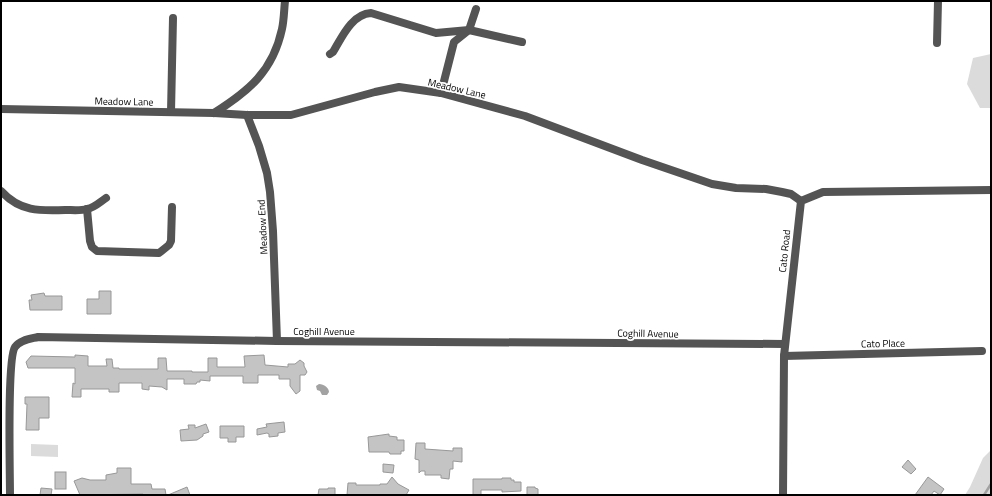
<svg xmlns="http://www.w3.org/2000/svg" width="992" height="496" font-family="'Titillium Web',sans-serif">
  <rect width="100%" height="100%" fill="#fff"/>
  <!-- green -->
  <g fill="#dbdbdb">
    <path d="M991 54V108H980L967 84 973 58Z"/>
    <path d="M31 444 58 445V457L31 456Z"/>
    <path d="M991 450V495H965L970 487 983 458Z"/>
  </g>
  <!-- water -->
  <path fill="#a2a2a2" d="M319 384C324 384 329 388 329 392L327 395H322L320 391 317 390 316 386Z"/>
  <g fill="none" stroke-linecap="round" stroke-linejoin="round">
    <!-- stream -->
    <path stroke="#a2a2a2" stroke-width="2.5" d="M984 495 991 484"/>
  </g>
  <!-- building -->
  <g fill="#c4c4c4" stroke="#989898">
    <path d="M99 291H111V314H87V299H99Z"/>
    <path d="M44 293 45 296H62V310H30L29 300H32L31 295Z"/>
    <path d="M75 355 88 356V366H107L106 359H112L113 368H119V369H158V358H166L167 371H192V372H208V358H217V367H245L244 356 264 355 265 365 288 367V364H295L300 360 304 363V366L307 372 305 375H300V391L296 394 290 386V379H279V375H258V383H243V376H210V381L200 380V382H197L196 384H184V379H167V390L162 387 149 386V390L142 389V383H119V392H109V389H81V397H72L73 383 75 384V368H28L26 362 31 356 75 357Z"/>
    <path d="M25 397H49V418H39V430H26L27 404H25Z"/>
    <path d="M284 422 285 432 278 433V436L269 437V434L267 433 257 435V429L267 427 266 424Z"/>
    <path d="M206 424 209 432 203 434V436L197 440 181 441 180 430 189 429 188 425H195V428Z"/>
    <path d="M220 426H244V437H236V442H228V438H220Z"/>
    <path d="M389 434V436L397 437V440H404V451H401V454H390L389 452H369L368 437Z"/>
    <path d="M416 443H425V449L453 451V448H462V462L453 461V469H450L449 479 441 478V475H425V471H421L419 473V460L415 459Z"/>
    <path d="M908 460 916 469 911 474 902 467Z"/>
    <path d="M383 464 394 465 393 473 383 472Z"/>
    <path d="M117 468H131V484H151L152 489H165L166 495H143V494L80 495 74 481 82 478 90 480H106V475L117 473Z"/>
    <rect x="55" y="472" width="11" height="17"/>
    <path d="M392 477 398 484 409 490 406 495H347L348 483H356V485H380V484H387Z"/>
    <path d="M928 477 944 489 940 495 934 491 931 495H915Z"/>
    <path d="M502 478H511V480H514V482H521V491L502 492V490H481V495H473V479H502Z"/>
    <path d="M187 487 190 495H168Z"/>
    <path d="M527 487H535V488L538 489V495H527Z"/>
    <path d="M41 488 52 489 51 495H40Z"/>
    <path d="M328 488H335V495H318L319 489H328Z"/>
  </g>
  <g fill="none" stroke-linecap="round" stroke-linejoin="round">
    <!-- minor -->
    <g stroke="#545454" stroke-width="8">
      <path d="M937 43 938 1"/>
      <path d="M330 54 333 52C342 37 352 14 371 13L436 33 469 30 522 42"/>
      <path d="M441 93 454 42 469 30 476 9"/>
      <path d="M1 109 214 113 247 115H291L375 92 399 87 441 93 525 116 642 160 712 184 736 188 766 189 782 192 791 194 801 201"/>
      <path d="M171 112 173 18"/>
      <path d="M214 113C249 91 273 71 282 29 284 20 284 10 285 1"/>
      <path d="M247 115 259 146 267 173 270 192 273 231 277 341"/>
      <path d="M1 191C20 212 40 211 66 210 72 210 81 211 87 209 94 208 100 202 106 198"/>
      <path d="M87 209 90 241 92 247 97 251 159 253 169 245 171 241 172 207"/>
      <path d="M784 356 982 351"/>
      <path d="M10 495C10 473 7 358 15 347 20 340 30 339 38 337L277 341 784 344"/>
      <path d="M783 495 784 356 801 201 823 192 991 190"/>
    </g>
  </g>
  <g text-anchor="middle" stroke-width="3.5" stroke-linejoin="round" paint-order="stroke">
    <!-- street labels -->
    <g font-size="10" fill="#000" stroke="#fff">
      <text transform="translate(457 88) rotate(13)" y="4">Meadow Lane</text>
      <text transform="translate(124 101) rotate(1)" y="4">Meadow Lane</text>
      <text transform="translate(262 227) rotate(-93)" y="4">Meadow End</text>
      <text transform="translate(784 251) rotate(-84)" y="4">Cato Road</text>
      <text x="324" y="335">Coghill Avenue</text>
      <text transform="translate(648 333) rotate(1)" y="4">Coghill Avenue</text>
      <text transform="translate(883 343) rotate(-1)" y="4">Cato Place</text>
    </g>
  </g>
  <!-- border -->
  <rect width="992" height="496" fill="none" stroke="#000000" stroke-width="4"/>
</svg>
